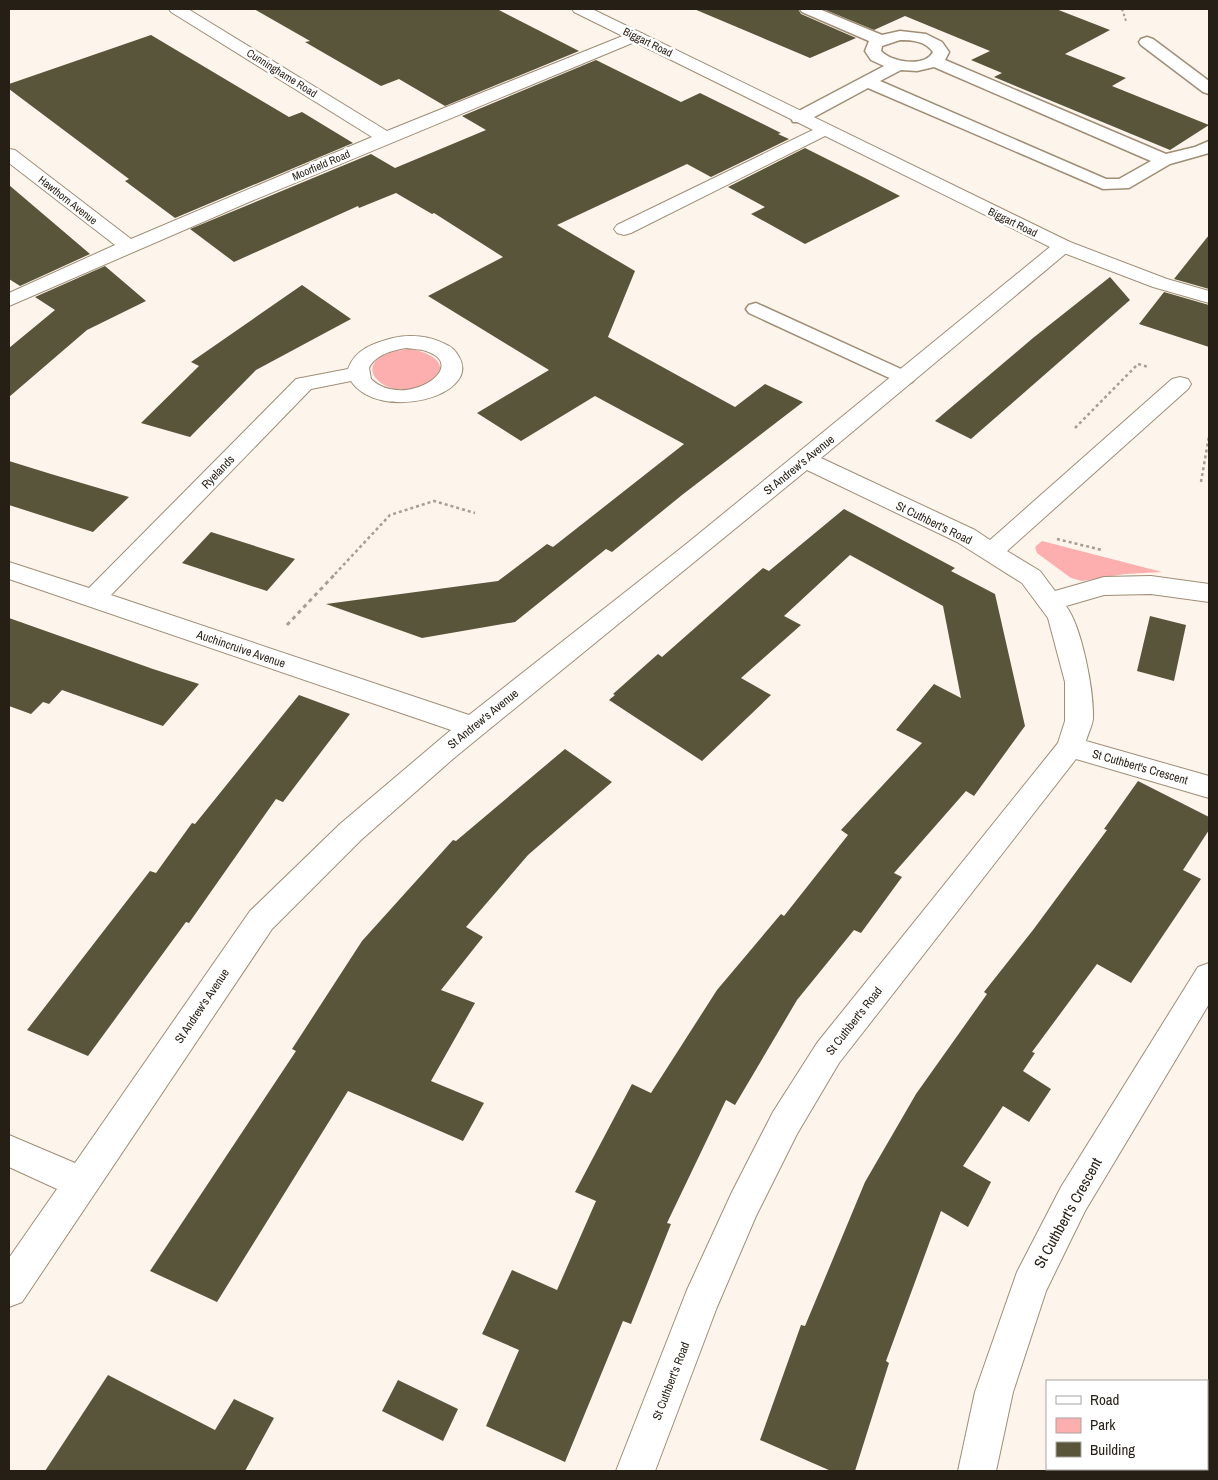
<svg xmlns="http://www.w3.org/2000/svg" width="1218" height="1480" font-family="'Archivo Narrow',sans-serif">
  <rect width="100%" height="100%" fill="#fdf5eb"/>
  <!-- green -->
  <g fill="#fdafaf">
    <path d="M408 349C425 350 457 364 429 382 387 409 337 357 408 349Z"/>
    <path d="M1042 541 1162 572 1125 574 1082 581 1071 578 1037 553 1035 547Z"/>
  </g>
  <!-- building -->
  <g fill="#59553b">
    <path d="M254 9H497L579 51 445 106 399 79 381 86 305 42 310 41Z"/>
    <path d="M694 9H798L801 14 856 38 810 58Z"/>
    <path d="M823 9H1056L1110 30 1065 54 1126 78 1112 86 1209 125 1170 150 994 77 1002 73 971 60 990 51 905 16 874 30Z"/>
    <path d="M151 35 289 117 302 112 353 143 175 218 125 181 129 179 9 89V84Z"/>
    <path d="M596 60 681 102 700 93 781 133 778 134 789 139 711 177 687 164 557 225 635 271 608 337 735 407 765 384 803 402 682 495 612 552 606 549 515 622 422 638 326 604 498 581 547 544 553 547 684 444 595 396 521 441 477 413 549 370 428 296 503 257 434 213 432 214 396 193 359 208 358 206 234 262 190 229 371 154 395 168 486 130 462 116Z"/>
    <path d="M805 148 865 178 900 196 805 244 751 214 765 207 728 187Z"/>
    <path d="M9 185 90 254 20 286 9 279Z"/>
    <path d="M1209 235V289L1174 279Z"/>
    <path d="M105 266 146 301 87 330 9 397V348L55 310 35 297Z"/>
    <path d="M1110 277 1130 300 971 439 935 421 1033 338Z"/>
    <path d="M302 285 351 319 256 370 190 437 141 423 199 366 191 362Z"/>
    <path d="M1164 292 1209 305V347L1139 324Z"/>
    <path d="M9 461 51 474 129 497 93 532 9 505Z"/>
    <path d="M844 509 955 568 951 571 995 594 1025 726 974 796 966 791 894 873 902 877 861 933 854 930 797 1000 735 1105 726 1100 667 1223 671 1224 631 1324 623 1321 565 1462 486 1426 519 1350 482 1334 512 1270 557 1290 596 1201 575 1192 632 1084 651 1093 717 990 781 914 784 916 848 835 841 830 922 743 896 730 934 684 961 698 943 606 850 555 784 616 801 625 741 678 771 695 702 761 609 700 615 695 613 694 658 654 662 657 763 568 769 571Z"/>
    <path d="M211 532 252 545 295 559 267 591 182 563Z"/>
    <path d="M1150 616 1186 625 1174 681 1137 671Z"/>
    <path d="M9 618 153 669 199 684 163 726 62 690 49 704 43 702 31 714 9 706Z"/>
    <path d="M299 695 350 714 283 802 276 799 189 923 186 922 88 1056 27 1030 150 871 156 873 192 823 195 824Z"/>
    <path d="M565 749 612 782 528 855 466 927 483 937 441 990 475 1003 431 1081 484 1103 463 1141 348 1091 217 1302 150 1271 296 1051 292 1049 362 941 453 840 456 841Z"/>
    <path d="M1138 781 1209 817V830L1183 870 1201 879 1131 983 1097 964 1032 1052 1035 1053 1023 1071 1051 1089 1029 1122 1003 1106 963 1166 991 1182 968 1227 941 1211 886 1361 889 1363 855 1471H831L760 1440 801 1325 805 1326 865 1182 916 1094 987 994 984 992 1033 930 1107 830 1104 829Z"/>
    <path d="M108 1375 215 1430 234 1399 274 1418 245 1471H45Z"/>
    <path d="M398 1380 458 1409 443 1441 382 1411Z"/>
  </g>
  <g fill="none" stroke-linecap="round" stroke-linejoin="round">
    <defs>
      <g id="lane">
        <path d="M800 9H819L882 35 900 31 926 34 942 42 949 52 945 60 1166 154 1195 147 1209 141V153L1170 164 1129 188 1103 189 868 88 805 122H793L791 118 793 114 884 66 871 60 865 51 869 41 802 12ZM900 40C913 40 925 41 933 52 925 68 891 62 881 51L882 46ZM934 67 1151 161 1119 179H1106L880 81 901 70 917 71Z"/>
        <path d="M1147 37 1153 39 1209 81V94L1203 92 1141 45 1139 42 1141 39Z"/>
        <path d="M756 303 912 374 915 378 912 382 905 384 898 382 749 313 746 309 749 305Z"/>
      </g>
      <g id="street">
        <path d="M169 9H188L387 131 630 33H642L644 36 642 39 249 202 9 306V293L115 245 9 163V149L15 150 131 239 372 137 171 12Z"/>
        <path d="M823 125 829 126 832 130 829 134 631 233 624 235 617 233 614 229 617 225Z"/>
        <path d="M1063 240 1070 242 1073 246 1070 250 821 458 975 530 990 540 1172 379 1180 377 1188 379 1191 384 1188 389 1007 551 1040 571 1055 591 1104 577 1151 576 1209 584V602L1151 594 1104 595 1066 606C1082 627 1094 691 1093 719 1092 726 1088 734 1086 741L1209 776V798L1076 759 839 1063 797 1134 756 1216 717 1307 655 1471H616L687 1290 732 1192 773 1112 817 1043 1058 743 1065 721V682L1048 618 1022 583 957 542 807 470 454 758 361 840 272 929 22 1302 9 1307V1258L57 1189 9 1167V1135L75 1163 250 911 340 824 451 730 9 579V562L89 588 296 379 348 369C355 349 374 343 393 338 410 334 430 336 445 344 452 347 455 350 459 357 482 396 379 423 351 381L311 389 111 595 469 715 685 545 1056 242ZM406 348C412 349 420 349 426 351 472 366 404 411 371 379L369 368C375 355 393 350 406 348Z"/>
        <path d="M1209 963V1004L1085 1211 1046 1291 1013 1392 996 1471H958L975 1392 1017 1272 1061 1187 1198 967Z"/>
      </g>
      <path id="secondary" d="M572 9H592L1070 242 1167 279 1209 291V303L1153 287 1056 250 574 12Z"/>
    </defs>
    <!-- lane casing -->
    <use href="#lane" stroke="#a08d76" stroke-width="3"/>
    <!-- street casing -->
    <use href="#street" stroke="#a08d76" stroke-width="2"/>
    <!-- secondary casing -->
    <use href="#secondary" stroke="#a08d76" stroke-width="2"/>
    <!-- path-far2 -->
    <path stroke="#a69e94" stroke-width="2" stroke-dasharray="2.5 2.5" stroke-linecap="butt" d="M1122 9 1126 21"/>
    <!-- path-far1 -->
    <g stroke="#a69e94" stroke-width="2.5" stroke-dasharray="3 3" stroke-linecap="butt">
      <path d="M1075 428 1138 364 1148 367"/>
      <path d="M1201 482 1209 436"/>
      <path d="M1057 539 1102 550"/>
      <path d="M335 574 390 515 434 501 475 513"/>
    </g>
    <!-- path -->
    <path stroke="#a69e94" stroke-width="3" stroke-dasharray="4 4" stroke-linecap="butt" d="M287 625 336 573"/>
    <!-- lane -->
    <use href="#lane" fill="#fff" fill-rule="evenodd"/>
    <!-- street -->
    <use href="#street" fill="#fff" fill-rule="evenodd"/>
    <!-- secondary -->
    <use href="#secondary" fill="#fff" fill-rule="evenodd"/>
  </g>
  <g text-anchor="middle" stroke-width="5" stroke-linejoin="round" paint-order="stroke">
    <!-- far-street labels -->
    <g font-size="11" fill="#261f15" stroke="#fff">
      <text transform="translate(648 42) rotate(26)" y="4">Biggart Road</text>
      <text transform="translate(282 73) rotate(32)" y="4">Cunninghame Road</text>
      <text transform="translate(321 165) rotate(-23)" y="4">Moorfield Road</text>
      <text transform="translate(68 200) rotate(38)" y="4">Hawthorn Avenue</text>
      <text transform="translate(1013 222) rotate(26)" y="4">Biggart Road</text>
    </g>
    <!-- street labels -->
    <g font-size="12" fill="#261f15" stroke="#fff">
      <text transform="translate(799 465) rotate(-39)" y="4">St Andrew's Avenue</text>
      <text transform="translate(218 472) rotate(-46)" y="4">Ryelands</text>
      <text transform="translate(934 523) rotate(26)" y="4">St Cuthbert's Road</text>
      <text transform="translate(241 649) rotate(19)" y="4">Auchincruive Avenue</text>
      <text transform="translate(483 719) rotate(-39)" y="4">St Andrew's Avenue</text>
      <text transform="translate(1140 767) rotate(16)" y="4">St Cuthbert's Crescent</text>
      <text transform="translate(202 1006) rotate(-56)" y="4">St Andrew's Avenue</text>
      <text transform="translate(854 1021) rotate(-52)" y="4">St Cuthbert's Road</text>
      <text transform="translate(671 1381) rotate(-69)" y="4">St Cuthbert's Road</text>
    </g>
    <!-- near-street labels -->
    <g font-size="15" fill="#261f15" stroke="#fff">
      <text transform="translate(1068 1213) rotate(-61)" y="5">St Cuthbert's Crescent</text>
    </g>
  </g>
  <!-- border -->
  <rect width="1218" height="1480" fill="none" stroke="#261f15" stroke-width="20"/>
  <!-- legend -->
  <rect x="1046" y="1380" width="162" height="90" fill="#ffffff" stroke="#a8a5a1"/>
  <rect x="1056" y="1396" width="25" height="8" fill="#ffffff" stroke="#a8a5a1"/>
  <text x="1090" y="1405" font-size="15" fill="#261f15">Road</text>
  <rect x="1056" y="1418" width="25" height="15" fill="#fdafaf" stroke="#a8a5a1"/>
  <text x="1090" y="1430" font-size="15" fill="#261f15">Park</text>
  <rect x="1056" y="1442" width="25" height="15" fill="#59553b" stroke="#a8a5a1"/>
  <text x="1090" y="1455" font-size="15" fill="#261f15">Building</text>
</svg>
